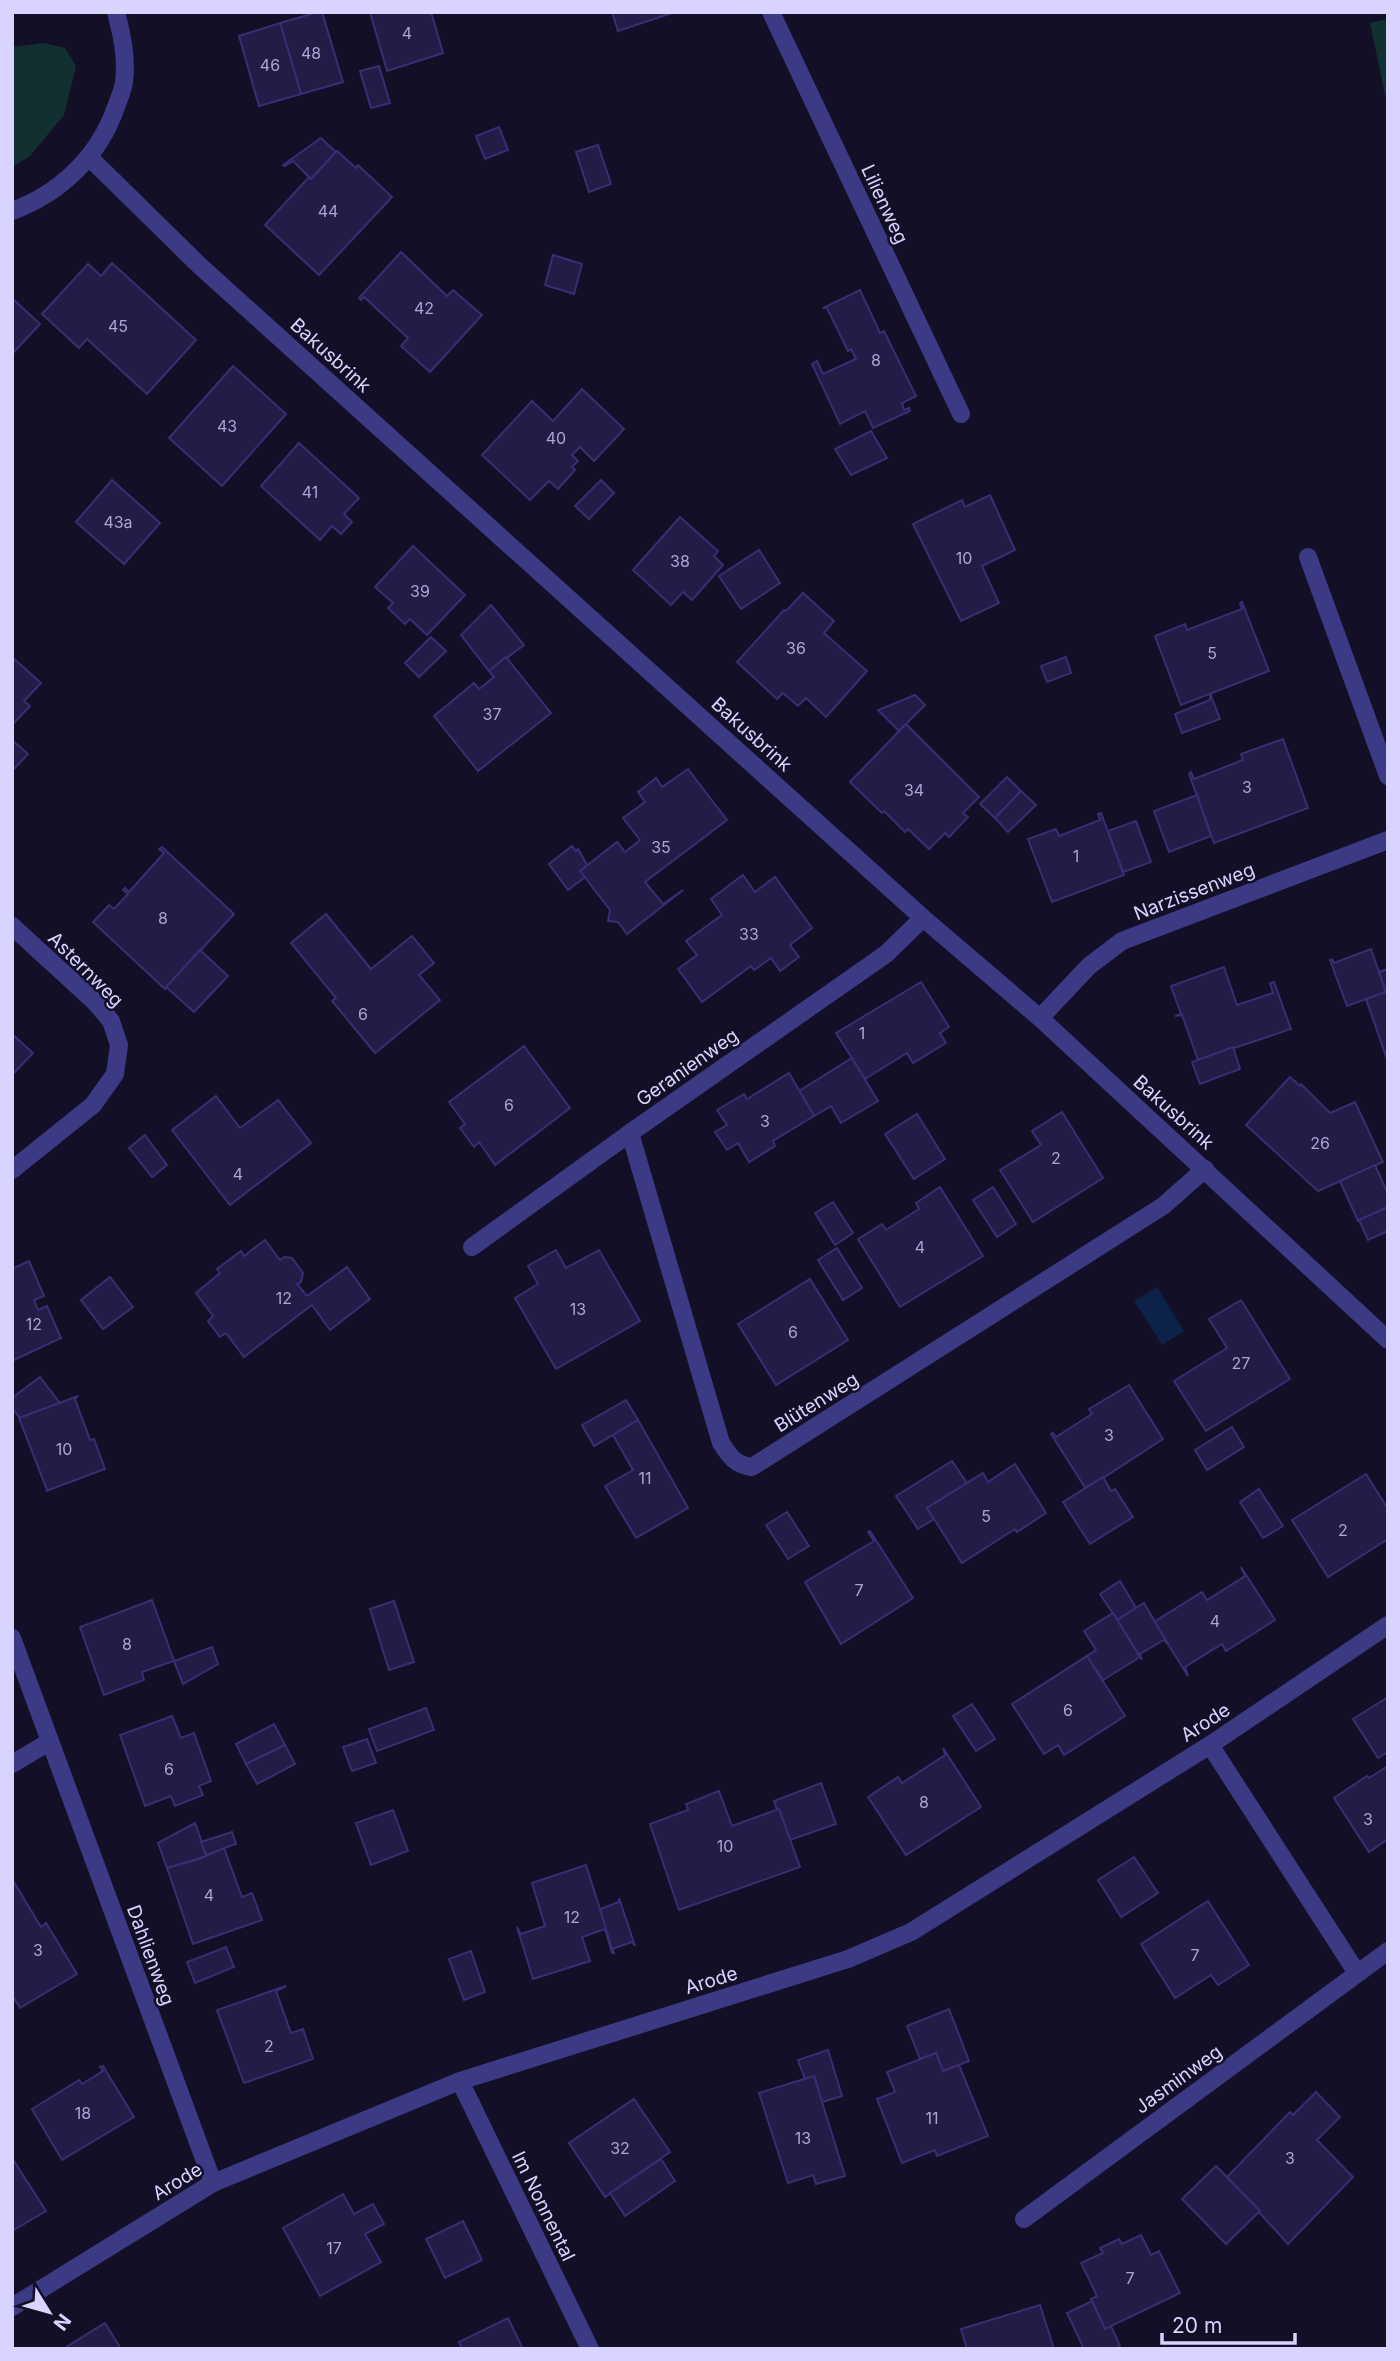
<svg xmlns="http://www.w3.org/2000/svg" width="1400" height="2361" font-family="Inter,sans-serif">
  <rect width="100%" height="100%" fill="#130f26"/>
  <!-- green -->
  <g fill="#12302f">
    <path d="M1388 19V109L1370 23Z"/>
    <path d="M44 43 65 48 76 66 64 115 30 156 12 167V47Z"/>
  </g>
  <!-- water -->
  <path fill="#0c2248" d="M1157 1287 1184 1331 1162 1345 1134 1301Z"/>
  <!-- building -->
  <g fill="#241b47" stroke="#3b2d73" stroke-width="2">
    <path d="M318 12H322L343 82 301 94 280 23Z"/>
    <path d="M370 12H431L443 53 387 71Z"/>
    <path d="M612 12H675L618 31Z"/>
    <path d="M280 23 301 94 259 106 239 36Z"/>
    <path d="M379 66 390 103 371 108 360 71Z"/>
    <path d="M499 127 508 150 485 159 476 136Z"/>
    <path d="M321 138 336 152 311 179 293 161 285 166 283 165Z"/>
    <path d="M598 145 611 184 589 192 576 152Z"/>
    <path d="M337 151 356 168 358 165 392 197 319 275 265 225 309 177 311 179Z"/>
    <path d="M401 252 447 296 453 290 482 315 430 372 401 346 408 338 364 297 361 300 359 298Z"/>
    <path d="M553 255 582 264 574 294 545 285Z"/>
    <path d="M112 263 196 340 147 394 87 339 79 348 42 314 88 264 101 276Z"/>
    <path d="M860 290 880 333 884 331 916 396 902 403 904 410 909 408 910 411 873 428 865 411 840 424 812 364 817 361 823 374 856 359 851 349 848 351 827 308H823Z"/>
    <path d="M12 298 40 324 13 353 12 352Z"/>
    <path d="M233 366 286 414 222 486 169 438Z"/>
    <path d="M582 389 624 429 594 461 580 447 572 455 578 461 572 467 575 470 558 489 549 481 530 500 482 455 532 401 553 421Z"/>
    <path d="M871 431 887 458 851 475 835 449Z"/>
    <path d="M299 443 359 498 344 514 352 522 341 534 332 526 320 540 261 486Z"/>
    <path d="M112 480 160 523 124 564 76 522Z"/>
    <path d="M601 480 614 493 589 519 575 506Z"/>
    <path d="M990 495 1015 550 982 566 999 603 961 621 913 524 962 500 965 507Z"/>
    <path d="M680 517 718 551 714 556 723 565 692 600 683 592 671 605 633 570Z"/>
    <path d="M413 546 465 595 427 635 410 619 405 624 388 608 393 603 375 587Z"/>
    <path d="M759 550 780 583 741 609 719 576Z"/>
    <path d="M803 593 834 621 824 633 867 671 826 717 806 698 798 706 783 693 777 699 737 662 784 610 786 611Z"/>
    <path d="M1242 602 1269 671 1181 705 1155 636 1185 624 1187 630 1242 609 1240 603Z"/>
    <path d="M491 605 524 645 489 671 461 635Z"/>
    <path d="M431 637 446 651 419 677 405 663Z"/>
    <path d="M12 657 41 683 24 701 30 706 12 725Z"/>
    <path d="M506 657 551 713 478 771 434 716 474 683 479 689 494 677 489 671Z"/>
    <path d="M1066 657 1071 673 1047 682 1041 666Z"/>
    <path d="M1210 693 1220 719 1182 733 1175 714 1210 700Z"/>
    <path d="M915 695 925 705 899 731 878 710Z"/>
    <path d="M906 724 979 797 963 813 968 817 949 837 945 833 929 849 908 829 905 832 884 811 882 813 850 782Z"/>
    <path d="M1283 739 1308 808 1214 843 1189 774 1191 772 1194 779 1243 760 1241 754Z"/>
    <path d="M12 740 28 754 12 771Z"/>
    <path d="M688 769 727 820 645 882 663 904 683 890 627 934 618 922 608 921 610 910 580 871 617 842 625 852 640 840 623 818 645 802 638 792 656 778 662 787Z"/>
    <path d="M1007 777 1021 791 995 818 980 804Z"/>
    <path d="M1021 791 1036 805 1008 832 995 818Z"/>
    <path d="M1197 795 1211 836 1169 852 1154 811Z"/>
    <path d="M1101 813 1124 875 1052 902 1028 839 1056 829 1059 836 1100 820 1098 814Z"/>
    <path d="M1136 821 1151 862 1123 872 1108 831Z"/>
    <path d="M572 846 576 851 578 849 587 865 580 871 585 877 568 890 549 864Z"/>
    <path d="M162 847 234 914 165 989 93 922 109 905 114 909 128 894 123 890 125 888 129 892 164 853 159 849Z"/>
    <path d="M743 875 755 892 775 877 812 928 790 945 799 957 780 971 771 958 754 970 751 966 702 1002 678 969 697 955 686 941 722 915 711 899Z"/>
    <path d="M326 914 371 969 412 936 434 963 419 975 440 1000 375 1053 332 1001 336 998 291 943Z"/>
    <path d="M1371 949 1386 992 1347 1006 1330 960 1332 959 1334 963Z"/>
    <path d="M200 950 228 976 194 1012 166 987Z"/>
    <path d="M1224 967 1237 1005 1273 993 1270 983 1274 982 1291 1029 1198 1060 1182 1015 1175 1016 1181 1014 1171 986Z"/>
    <path d="M1388 969V1059H1387L1366 999 1386 992 1379 972Z"/>
    <path d="M921 982 949 1027 940 1033 946 1043 913 1063 907 1053 865 1079 836 1033Z"/>
    <path d="M12 1034 33 1053 12 1075Z"/>
    <path d="M524 1046 570 1108 495 1165 479 1142 474 1147 460 1128 465 1124 449 1102Z"/>
    <path d="M1233 1047 1240 1069 1200 1084 1192 1062Z"/>
    <path d="M852 1058 878 1101 841 1123 831 1106 814 1116 799 1091Z"/>
    <path d="M789 1073 814 1116 773 1141 775 1146 749 1162 738 1143 727 1150 715 1132 727 1125 717 1110 744 1094 747 1099Z"/>
    <path d="M1290 1077 1300 1086 1301 1084 1330 1113 1355 1102 1383 1162 1318 1191 1246 1125Z"/>
    <path d="M216 1096 240 1128 278 1100 311 1143 230 1205 172 1130Z"/>
    <path d="M1062 1112 1103 1178 1033 1222 1000 1170 1041 1145 1032 1131Z"/>
    <path d="M917 1114 945 1159 914 1179 885 1134Z"/>
    <path d="M145 1135 167 1165 152 1177 129 1148Z"/>
    <path d="M1375 1165 1388 1194V1207L1358 1221 1340 1181Z"/>
    <path d="M940 1187 983 1256 900 1307 858 1239 882 1224 886 1230 919 1209 916 1203Z"/>
    <path d="M993 1187 1016 1224 997 1237 973 1200Z"/>
    <path d="M833 1202 853 1233 835 1245 815 1213Z"/>
    <path d="M1388 1207V1231L1368 1240 1359 1220Z"/>
    <path d="M265 1240 280 1260 284 1257 292 1258 303 1273 301 1282 297 1284 307 1296 347 1267 370 1299 330 1330 312 1305 244 1357 226 1333 220 1337 208 1321 213 1316 196 1293 220 1273 217 1269 241 1251 244 1256Z"/>
    <path d="M837 1248 862 1288 843 1300 818 1260Z"/>
    <path d="M556 1250 566 1268 599 1250 640 1321 556 1369 515 1298 538 1284 528 1266Z"/>
    <path d="M29 1261 44 1296 34 1300 38 1310 47 1306 61 1338 12 1361V1269Z"/>
    <path d="M110 1277 133 1307 103 1329 81 1300Z"/>
    <path d="M810 1279 848 1340 776 1385 738 1324Z"/>
    <path d="M1241 1300 1290 1379 1206 1431 1174 1381 1227 1348 1209 1319Z"/>
    <path d="M40 1377 60 1403 20 1418 12 1408V1398Z"/>
    <path d="M1129 1385 1163 1439 1086 1489 1051 1434 1053 1433 1056 1437 1092 1414 1089 1409Z"/>
    <path d="M78 1396 75 1399 90 1440 94 1439 105 1469 46 1491 47 1490 19 1418Z"/>
    <path d="M626 1400 638 1420 594 1446 582 1425Z"/>
    <path d="M638 1420 688 1508 636 1538 605 1486 633 1470 613 1435Z"/>
    <path d="M1232 1427 1244 1447 1207 1470 1195 1450Z"/>
    <path d="M952 1461 967 1483 927 1508 934 1519 918 1529 896 1496Z"/>
    <path d="M1015 1464 1046 1513 1017 1532 1015 1529 962 1563 927 1508 983 1473 988 1482Z"/>
    <path d="M1366 1474 1388 1509V1539L1328 1577 1292 1520Z"/>
    <path d="M1103 1477 1111 1491 1115 1489 1133 1517 1090 1544 1063 1502Z"/>
    <path d="M1259 1489 1283 1526 1263 1538 1240 1502Z"/>
    <path d="M787 1512 809 1546 788 1559 766 1525Z"/>
    <path d="M870 1531 913 1598 841 1644 805 1582 874 1541 868 1532Z"/>
    <path d="M1241 1567 1275 1620 1226 1651 1222 1644 1185 1667 1188 1676 1154 1622 1202 1592 1207 1600 1245 1576Z"/>
    <path d="M1120 1581 1136 1608 1117 1620 1100 1594Z"/>
    <path d="M152 1600 174 1661 142 1672 144 1680 104 1695 80 1627Z"/>
    <path d="M394 1601 414 1662 389 1670 370 1609Z"/>
    <path d="M1144 1603 1168 1644 1164 1640 1140 1654 1142 1660 1117 1620Z"/>
    <path d="M1113 1613 1140 1657 1103 1680 1087 1656 1096 1650 1084 1631Z"/>
    <path d="M212 1647 218 1664 183 1684 174 1661Z"/>
    <path d="M1087 1656 1125 1716 1064 1755 1058 1745 1044 1754 1012 1704Z"/>
    <path d="M1388 1697V1752L1378 1758 1353 1719Z"/>
    <path d="M972 1704 995 1739 976 1751 953 1716Z"/>
    <path d="M426 1708 434 1730 377 1751 369 1729Z"/>
    <path d="M172 1716 181 1738 194 1733 211 1781 199 1786 203 1795 175 1806 171 1796 145 1806 120 1735Z"/>
    <path d="M274 1724 285 1745 246 1764 236 1744Z"/>
    <path d="M367 1739 376 1763 352 1771 343 1747Z"/>
    <path d="M285 1745 295 1764 257 1784 246 1764Z"/>
    <path d="M943 1748 981 1807 906 1855 868 1797 898 1777 902 1783 945 1755Z"/>
    <path d="M1388 1766V1839L1369 1852 1334 1798 1367 1776 1369 1778Z"/>
    <path d="M821 1783 836 1824 790 1840 779 1809H777L774 1801Z"/>
    <path d="M719 1791 732 1826 779 1809 800 1867 679 1910 650 1824 688 1810 686 1804Z"/>
    <path d="M393 1810 408 1851 371 1865 356 1823Z"/>
    <path d="M195 1823 207 1856 167 1868 158 1843Z"/>
    <path d="M232 1832 236 1844 206 1855 201 1842Z"/>
    <path d="M224 1848 242 1897 252 1893 262 1920 193 1944 167 1868 199 1859Z"/>
    <path d="M1134 1857 1158 1893 1121 1917 1098 1880Z"/>
    <path d="M586 1865 614 1953H612L605 1929 582 1937 590 1961 533 1979 517 1927 521 1934 545 1926 532 1883Z"/>
    <path d="M12 1879 41 1927 46 1923 77 1974 20 2008 12 1995Z"/>
    <path d="M619 1898 635 1946 632 1942 612 1949 600 1909 619 1902Z"/>
    <path d="M1208 1901 1249 1965 1218 1985 1211 1975 1175 1998 1141 1944Z"/>
    <path d="M226 1947 234 1967 195 1983 187 1962Z"/>
    <path d="M471 1951 485 1992 464 2000 449 1959Z"/>
    <path d="M286 1986 276 1991 291 2033 303 2029 313 2059 244 2083 217 2010Z"/>
    <path d="M949 2009 969 2061 943 2071 936 2053 920 2059 907 2026Z"/>
    <path d="M828 2050 842 2096 822 2102 814 2076 805 2079 798 2060Z"/>
    <path d="M936 2053 943 2071 959 2065 988 2136 937 2156 935 2150 902 2163 877 2099 895 2092 887 2072Z"/>
    <path d="M103 2066 134 2117 62 2160 32 2109 79 2080 82 2084 103 2071 100 2067Z"/>
    <path d="M814 2076 845 2176 816 2184 813 2175 788 2183 759 2093Z"/>
    <path d="M1316 2092 1340 2117 1317 2140 1353 2177 1288 2244 1227 2177 1290 2112 1293 2115Z"/>
    <path d="M634 2099 670 2152 605 2197 569 2143Z"/>
    <path d="M12 2158 46 2211 12 2231Z"/>
    <path d="M661 2159 675 2181 625 2216 610 2193Z"/>
    <path d="M1216 2166 1260 2211 1226 2244 1182 2199Z"/>
    <path d="M343 2194 354 2214 373 2204 384 2224 365 2234 381 2262 320 2296 283 2228Z"/>
    <path d="M463 2221 482 2260 445 2278 426 2239Z"/>
    <path d="M1141 2235 1151 2255 1159 2251 1180 2293 1105 2329 1091 2299 1097 2296 1081 2263 1103 2253 1100 2248 1119 2239 1122 2244Z"/>
    <path d="M1092 2301 1105 2329 1111 2326 1120 2346 1114 2349H1084L1067 2313Z"/>
    <path d="M1040 2305 1054 2349H967L961 2329Z"/>
    <path d="M508 2318 523 2349H462L459 2342Z"/>
    <path d="M105 2323 121 2349H63Z"/>
  </g>
  <g fill="none" stroke-linecap="round" stroke-linejoin="round">
    <!-- lane -->
    <path stroke="#3d3a85" stroke-width="18" d="M472 1247 630 1133"/>
    <!-- street -->
    <g stroke="#3d3a85" stroke-width="18">
      <path d="M771 12 961 414"/>
      <path d="M90 158 200 266 923 918 1040 1018 1388 1340"/>
      <path d="M12 211C61 193 99 156 116 107 119 99 123 90 124 82 127 58 122 35 116 12"/>
      <path d="M1308 557 1388 776"/>
      <path d="M923 918 886 954 630 1133 721 1443C730 1457 736 1465 752 1467L1163 1206 1205 1169"/>
      <path d="M12 926 94 1001 111 1021 119 1045 115 1074 93 1105 12 1170"/>
      <path d="M1040 1018 1089 966 1122 941 1388 840"/>
      <path d="M12 1638 213 2183"/>
      <path d="M1210 1745 1357 1973"/>
      <path d="M12 1764 49 1742"/>
      <path d="M460 2081 590 2349"/>
      <path d="M1024 2219 1388 1951"/>
      <path d="M12 2307 213 2183 460 2081 848 1959 911 1932 1210 1745 1388 1625"/>
    </g>
  </g>
  <g text-anchor="middle" stroke-width="5" stroke-linejoin="round" paint-order="stroke">
    <!-- number labels -->
    <g font-size="16" fill="#aca6d1">
      <text x="407" y="39">4</text>
      <text x="311" y="59">48</text>
      <text x="270" y="71">46</text>
      <text x="328" y="217">44</text>
      <text x="424" y="314">42</text>
      <text x="118" y="332">45</text>
      <text x="876" y="366">8</text>
      <text x="227" y="432">43</text>
      <text x="556" y="444">40</text>
      <text x="310" y="498">41</text>
      <text x="118" y="528">43a</text>
      <text x="964" y="564">10</text>
      <text x="680" y="567">38</text>
      <text x="420" y="597">39</text>
      <text x="796" y="654">36</text>
      <text x="1212" y="659">5</text>
      <text x="492" y="720">37</text>
      <text x="1247" y="793">3</text>
      <text x="914" y="796">34</text>
      <text x="661" y="853">35</text>
      <text x="1076" y="862">1</text>
      <text x="163" y="924">8</text>
      <text x="749" y="940">33</text>
      <text x="363" y="1020">6</text>
      <text x="862" y="1039">1</text>
      <text x="509" y="1111">6</text>
      <text x="765" y="1127">3</text>
      <text x="1320" y="1149">26</text>
      <text x="1056" y="1164">2</text>
      <text x="238" y="1180">4</text>
      <text x="920" y="1253">4</text>
      <text x="284" y="1304">12</text>
      <text x="578" y="1315">13</text>
      <text x="34" y="1330">12</text>
      <text x="793" y="1338">6</text>
      <text x="1241" y="1369">27</text>
      <text x="1109" y="1441">3</text>
      <text x="64" y="1455">10</text>
      <text x="645" y="1484">11</text>
      <text x="986" y="1522">5</text>
      <text x="1343" y="1536">2</text>
      <text x="859" y="1596">7</text>
      <text x="1215" y="1627">4</text>
      <text x="127" y="1650">8</text>
      <text x="1068" y="1716">6</text>
      <text x="169" y="1775">6</text>
      <text x="924" y="1808">8</text>
      <text x="1368" y="1825">3</text>
      <text x="725" y="1852">10</text>
      <text x="209" y="1901">4</text>
      <text x="572" y="1923">12</text>
      <text x="38" y="1956">3</text>
      <text x="1195" y="1961">7</text>
      <text x="269" y="2052">2</text>
      <text x="83" y="2119">18</text>
      <text x="932" y="2124">11</text>
      <text x="803" y="2144">13</text>
      <text x="620" y="2154">32</text>
      <text x="1290" y="2164">3</text>
      <text x="334" y="2254">17</text>
      <text x="1130" y="2284">7</text>
    </g>
    <!-- street labels -->
    <g font-size="19" fill="#d9d4ff" stroke="#130f26">
      <text transform="translate(885 204) rotate(65)" y="7">Lilienweg</text>
      <text transform="translate(331 355) rotate(42)" y="7">Bakusbrink</text>
      <text transform="translate(752 734) rotate(42)" y="7">Bakusbrink</text>
      <text transform="translate(1194 891) rotate(-21)" y="7">Narzissenweg</text>
      <text transform="translate(86 969) rotate(45)" y="7">Asternweg</text>
      <text transform="translate(687 1067) rotate(-35)" y="7">Geranienweg</text>
      <text transform="translate(1174 1112) rotate(42)" y="7">Bakusbrink</text>
      <text transform="translate(816 1402) rotate(-32)" y="7">Blütenweg</text>
      <text transform="translate(1205 1722) rotate(-33)" y="7">Arode</text>
      <text transform="translate(151 1955) rotate(70)" y="7">Dahlienweg</text>
      <text transform="translate(711 1980) rotate(-17)" y="7">Arode</text>
      <text transform="translate(1178 2079) rotate(-36)" y="7">Jasminweg</text>
      <text transform="translate(177 2181) rotate(-31)" y="7">Arode</text>
      <text transform="translate(544 2206) rotate(64)" y="7">Im Nonnental</text>
    </g>
  </g>
  <!-- border -->
  <rect width="1400" height="2361" fill="none" stroke="#d9d4ff" stroke-width="28"/>
  <!-- north arrow -->
  <g transform="translate(49 2312) rotate(127)" stroke="#130f26" stroke-width="5" paint-order="stroke">
  <path d="M0-5L12 26L0 18L-12 26Z" fill="#d9d4ff"/>
  <text y="-10" font-size="19" font-weight="bold" text-anchor="middle" fill="#d9d4ff">N</text>
  </g>
  <!-- scale -->
  <path d="M1162 2333v10h133v-10" fill="none" stroke="#d9d4ff" stroke-width="3.5"/>
  <text x="1172" y="2333" font-size="21" fill="#d9d4ff" stroke="#130f26" stroke-width="5" paint-order="stroke">20 m</text>
</svg>
